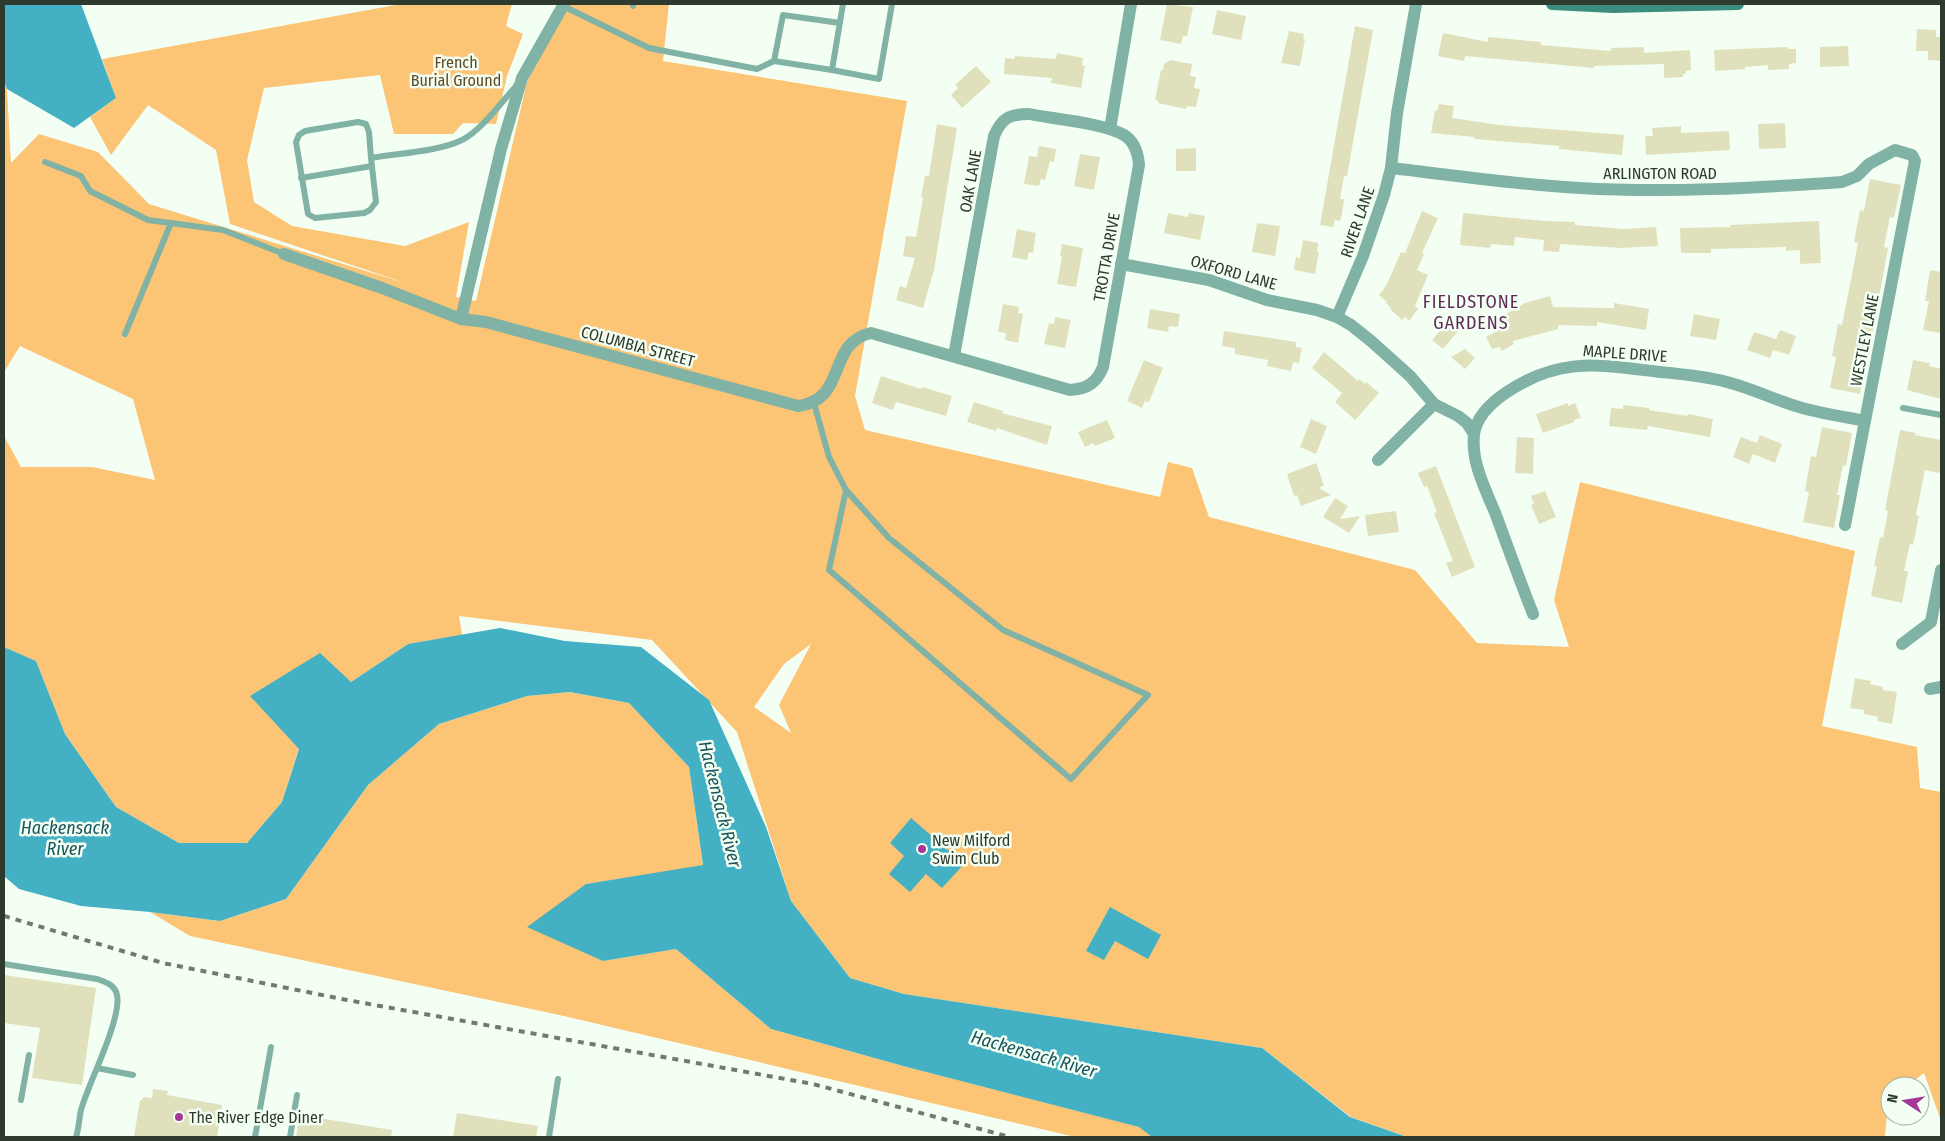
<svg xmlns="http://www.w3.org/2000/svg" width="1945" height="1141" font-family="'Fira Sans Condensed',sans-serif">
  <rect width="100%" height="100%" fill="#f4fff3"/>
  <!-- green -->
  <g fill="#fcc475" fill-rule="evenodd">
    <path d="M401 4H512L506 26 523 34 507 76 496 124 463 123 453 134H394L380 75 264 88 247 160 254 202 292 226 405 246 469 222 456 297 476 301 527 82 567 4H669L663 61 907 101 855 396 865 430 1160 497 1168 462 1192 468 1209 517 1415 570 1477 643 1569 647 1554 600 1580 482 1855 551 1822 726 1917 747 1920 788 1941 792V1121L1924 1073 1907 1086H1890V1100L1888 1102 1885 1137H1407L1351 1117 1262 1048 904 994 850 978 791 901 737 732 652 640 459 616 462 635 408 644 351 682 299 748 282 802 247 843H179L116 807 65 734 36 661 4 647V436L21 467H92L155 480 133 399 20 346 4 372V81L7 89 11 163 39 134 98 152 149 204 408 284 230 224 216 150 148 105 111 155 90 117 116 98 102 59ZM811 644 779 705 791 733 754 707 784 664Z"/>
    <path d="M570 692 629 703 689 767 703 866 586 884 603 961 676 949 771 1029 903 1066 1140 1127 1152 1137H1075L564 1016 190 936 150 912 220 921 286 899 368 785 439 724 527 696Z"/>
  </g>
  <!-- water -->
  <g fill="#44b0c3">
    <path d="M4 4H81L116 98 74 128 7 89 4 81Z"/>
    <path d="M500 628 565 641 641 647 709 700 766 827 791 901 850 978 904 994 1262 1048 1350 1117 1407 1137H1152L1139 1127 903 1066 771 1029 676 949 603 961 527 927 586 884 703 865 689 767 629 703 570 692 527 696 439 724 368 785 286 899 220 921 150 912 81 906 19 889 4 876V647L36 661 65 734 116 807 179 843H247L282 802 299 749 250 696 320 653 351 682 408 644Z"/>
    <path d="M911 818 964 864 942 888 926 874 910 892 889 874 904 856 890 843Z"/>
    <path d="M1110 907 1161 935 1148 959 1115 941 1104 960 1086 951Z"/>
  </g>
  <!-- building -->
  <g fill="#e0e1bc">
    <path d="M1167 4 1193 7 1187 36H1183L1181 44 1160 40Z"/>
    <path d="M1217 10 1246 16 1241 40 1212 34Z"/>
    <path d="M1355 26 1373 30 1347 176H1344L1340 199H1344L1342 214 1340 221 1335 220 1333 227 1320 225Z"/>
    <path d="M1917 29 1936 30V37H1941V61L1928 60V51H1916Z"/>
    <path d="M1289 31 1304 34 1303 39H1305L1300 66 1281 63Z"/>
    <path d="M1443 33 1488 42V37L1541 42V45L1611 51V48L1644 47V53L1690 50 1691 70 1686 71V74H1683V77L1664 78V64L1594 66V68L1465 56 1464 61 1438 56Z"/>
    <path d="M1848 46 1849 66 1820 67V47Z"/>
    <path d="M1788 47V49H1796V63L1789 64V69L1768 70V65L1745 67V69L1715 71 1714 50Z"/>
    <path d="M1057 53 1083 58 1082 65 1085 66 1081 88 1051 83 1052 78 1004 74 1005 58 1014 59 1015 56 1056 59Z"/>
    <path d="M1170 60 1192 64 1190 76 1196 77 1194 88 1200 89 1196 107 1187 106 1186 109 1158 103V101L1155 100 1161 70H1163L1164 64Z"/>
    <path d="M976 66 991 82 962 108 951 95 958 88 955 85Z"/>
    <path d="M1439 104 1454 106 1452 118 1499 125 1624 135 1622 155 1559 149V146L1474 139V137L1431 133 1435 110 1437 111Z"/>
    <path d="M1785 123 1786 148 1759 149 1758 124Z"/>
    <path d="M937 124 957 128 934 270 923 308 896 300 900 286 906 288 915 258 903 256 906 236 916 237 923 198 921 197 925 176H929Z"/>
    <path d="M1681 126V133L1729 131 1730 150 1646 155 1645 136H1653L1652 128Z"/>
    <path d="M1039 146 1056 149 1054 162 1050 161 1045 180 1041 179 1039 186 1024 184 1029 156 1037 157Z"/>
    <path d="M1196 148V171H1176V149Z"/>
    <path d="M1080 154 1100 157 1094 190 1074 186Z"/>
    <path d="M1870 179 1901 185 1894 218 1890 217 1884 247 1888 248 1873 331H1869L1863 361 1866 362 1860 394 1830 388 1836 357 1832 356 1838 324 1842 325 1852 274 1858 243 1854 242 1860 210 1864 211Z"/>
    <path d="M1422 211 1438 218 1422 253 1424 254 1417 270 1428 275 1415 306 1418 309 1409 321 1405 317 1402 320 1390 309 1391 308 1386 303 1387 302 1379 295 1386 286 1401 252 1405 253Z"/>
    <path d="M1168 213 1188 217 1189 213 1205 216 1200 240 1164 233Z"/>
    <path d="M1463 213 1545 221 1575 222V225L1624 229 1656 227 1658 246 1621 248 1560 244 1559 252 1543 251 1544 240 1515 237 1514 246 1491 244 1490 248 1460 245Z"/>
    <path d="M1819 221 1821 263 1800 264V250L1786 251V247L1711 249V253H1681L1680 228 1730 227V225Z"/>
    <path d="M1257 223 1280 226 1275 256 1252 252Z"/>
    <path d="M1017 229 1036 233 1033 253 1029 252 1027 260 1012 257Z"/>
    <path d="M1303 240 1318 243 1317 251 1319 252 1315 274 1294 270 1296 257 1300 258Z"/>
    <path d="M1062 244 1083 248 1076 287 1057 284 1062 257 1060 256Z"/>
    <path d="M1930 270 1941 272V333L1923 330 1929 301H1925Z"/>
    <path d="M1550 296 1553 307 1614 308V303L1649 309 1646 330 1597 322V326L1558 325V329L1513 341 1514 344 1502 351 1500 347 1492 349 1486 337 1501 329 1496 320 1525 303Z"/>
    <path d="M1003 304 1019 307 1018 313 1023 314 1018 343 1005 340 1006 333 998 332Z"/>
    <path d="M1150 309 1180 314 1178 327 1169 326 1168 332 1147 328Z"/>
    <path d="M1694 314 1720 319 1716 340 1690 336Z"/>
    <path d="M1055 317 1071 320 1065 348 1044 344 1049 323 1054 324Z"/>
    <path d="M1451 318 1461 328 1443 349 1432 340Z"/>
    <path d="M1780 330 1796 336 1789 355 1773 350 1770 358 1747 350 1754 332 1776 339Z"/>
    <path d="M1224 331 1296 342V347L1302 348 1299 363 1293 362 1291 371 1267 366 1268 360 1235 354V348L1222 346Z"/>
    <path d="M1465 349 1475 358 1465 369 1451 357Z"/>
    <path d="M1324 352 1358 381 1359 379 1365 384 1366 382 1379 393 1355 420 1335 402 1342 393 1312 368Z"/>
    <path d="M1144 360 1163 368 1149 402 1145 401 1142 408 1127 401Z"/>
    <path d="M1913 360 1930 363 1929 366 1941 369V399L1907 390Z"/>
    <path d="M881 376 921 389 922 387 952 396 946 416 896 402 893 410 872 403Z"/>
    <path d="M974 402 1003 411 1002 413 1052 426 1047 445 997 428 996 431 967 422Z"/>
    <path d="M1568 403V406L1575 403 1581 418 1574 420V422L1543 433 1536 414Z"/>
    <path d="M1623 405 1649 408V410L1687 416 1688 414 1713 419 1710 437 1648 426 1647 430 1609 426 1611 408 1623 409Z"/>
    <path d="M1311 419 1327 426 1316 454 1300 447Z"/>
    <path d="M1107 420 1115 438 1095 446 1093 443 1085 447 1078 432Z"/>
    <path d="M1822 427 1852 433 1846 466 1843 465 1837 495H1840L1834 528 1803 522 1809 492 1805 491 1811 456 1816 457Z"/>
    <path d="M1900 430 1916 433 1915 435 1941 440V468L1939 473 1925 470 1916 515 1919 516 1913 545 1910 544 1904 571H1908L1902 603 1871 596 1877 567 1874 566 1880 537 1883 538 1888 511 1885 510Z"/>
    <path d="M1760 435 1782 444 1775 463 1753 454 1749 464 1733 457 1741 437 1757 443Z"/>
    <path d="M1517 437 1534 438 1533 474 1515 473Z"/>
    <path d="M1316 463 1324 485 1319 488 1331 495 1301 506 1297 495 1294 496 1287 474Z"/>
    <path d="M1436 466 1475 567 1452 577 1446 563 1453 561 1434 513 1437 512 1427 486 1424 487 1418 473Z"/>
    <path d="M1545 491 1556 517 1539 524 1531 505 1534 504 1531 496Z"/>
    <path d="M1335 498 1348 506 1340 519 1360 516 1349 533 1323 517Z"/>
    <path d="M1396 511 1399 532 1368 536 1365 515Z"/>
    <path d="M1855 678 1871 681 1870 684 1883 687V690L1897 692 1892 724 1877 721 1878 717 1864 714V710L1850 708Z"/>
    <path d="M4 975 96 988 82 1085 32 1078 40 1028 4 1023Z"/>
    <path d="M153 1089 168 1091 167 1095 222 1105 217 1137 134 1136 140 1100H142L143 1097 152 1098Z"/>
    <path d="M300 1112 319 1115V1118L392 1130 391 1137H296Z"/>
    <path d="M457 1113 538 1126 536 1137H453Z"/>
  </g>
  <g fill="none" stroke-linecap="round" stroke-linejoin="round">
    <!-- lane -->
    <g stroke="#80b2a5" stroke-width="6">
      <path d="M563 6 649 48 757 69 774 61"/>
      <path d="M633 6 634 4"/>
      <path d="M840 23 783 15 774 61 832 70 843 4"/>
      <path d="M832 70 879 79 892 4"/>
      <path d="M371 158 376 202 370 210 364 213 315 218 308 214 296 142 299 135 305 131 358 122 366 124 369 132 371 158C399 153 437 152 462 140 481 131 503 100 517 85"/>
      <path d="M45 162 81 176 90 191 148 220 223 230 284 254"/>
      <path d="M301 178 372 166"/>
      <path d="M125 334 171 223"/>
      <path d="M814 403 829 457 846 490 889 538 1003 630 1148 695 1071 779 829 570 846 490"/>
      <path d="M1903 408 1941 415"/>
      <path d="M4 964 97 979C106 982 115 985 117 995 122 1019 88 1084 81 1110 79 1119 79 1128 76 1137"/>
      <path d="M97 1068 133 1075"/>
      <path d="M21 1100 29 1055"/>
      <path d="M255 1137 271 1047"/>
      <path d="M290 1137 297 1095"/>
      <path d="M549 1137 558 1079"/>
    </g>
    <!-- street -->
    <g stroke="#80b2a5" stroke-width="12">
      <path d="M1110 129 1131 4"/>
      <path d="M1391 168C1453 175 1517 185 1580 188 1667 193 1754 188 1842 182L1857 176 1869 164 1895 150 1912 155 1915 161 1845 525"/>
      <path d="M284 254 382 288 461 319 486 322 798 406C848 400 826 343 871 333L1070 390C1088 389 1097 382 1103 367L1139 165C1138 153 1134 141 1124 135 1104 123 1053 119 1029 114 1009 114 1002 118 994 136L954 356"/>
      <path d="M1121 264 1209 280 1267 300 1317 310 1337 317 1351 325 1371 341 1410 376 1434 404 1458 416 1467 423 1474 434"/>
      <path d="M1337 317 1363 256 1384 195 1391 168 1397 113 1416 4"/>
      <path d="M461 319 501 149 522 78 564 4"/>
      <path d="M1378 460 1434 404"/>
      <path d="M1533 614C1520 581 1508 548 1496 515 1486 490 1471 463 1474 435 1476 416 1492 402 1507 392 1561 356 1600 365 1660 372 1682 374 1705 376 1727 382 1754 389 1779 402 1806 409 1825 414 1845 417 1865 421"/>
      <path d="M1902 644 1931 622 1941 570"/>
      <path d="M1930 689 1941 687"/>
    </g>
    <!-- secondary -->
    <path stroke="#3b8e7d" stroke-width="12" d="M1552 4 1613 7 1738 4"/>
    <!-- rail -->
    <path stroke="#707b6f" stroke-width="4" stroke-dasharray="6 6" stroke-linecap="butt" d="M4 916 163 963 347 1000 813 1084 1010 1137"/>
  </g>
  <!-- markers -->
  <g fill="#a33899" stroke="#f4fff3" stroke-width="2">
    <circle cx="922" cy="849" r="5"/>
    <circle cx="179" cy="1117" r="5"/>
  </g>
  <g text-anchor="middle" stroke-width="5" stroke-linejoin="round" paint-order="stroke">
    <!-- park labels -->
    <g font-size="16" fill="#624925" stroke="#f4fff3">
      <text x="456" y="68">French<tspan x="456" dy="18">Burial Ground</tspan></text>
    </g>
    <!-- street labels -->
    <g font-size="16" fill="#2f3a2e" stroke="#f4fff3">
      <text x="1660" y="179">ARLINGTON ROAD</text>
      <text transform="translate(970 181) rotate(-80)" y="6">OAK LANE</text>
      <text transform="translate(1357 222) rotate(-71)" y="6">RIVER LANE</text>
      <text transform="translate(1106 257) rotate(-80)" y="6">TROTTA DRIVE</text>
      <text transform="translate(1234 272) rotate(16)" y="6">OXFORD LANE</text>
      <text transform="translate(1864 340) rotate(-79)" y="6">WESTLEY LANE</text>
      <text transform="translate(638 346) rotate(15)" y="6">COLUMBIA STREET</text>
      <text transform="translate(1625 353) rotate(4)" y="6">MAPLE DRIVE</text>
    </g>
    <!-- poi labels -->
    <g font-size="16" fill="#2f3a2e" stroke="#f4fff3" text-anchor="start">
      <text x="932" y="846">New Milford<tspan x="932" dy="18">Swim Club</tspan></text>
      <text x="189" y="1123">The River Edge Diner</text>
    </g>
    <!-- neighbourhood labels -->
    <g font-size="18" letter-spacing="1" fill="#5e2a58" stroke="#f4fff3">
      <text x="1471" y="308">FIELDSTONE<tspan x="1471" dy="21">GARDENS</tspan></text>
    </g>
    <!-- water labels -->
    <g font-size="18" font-style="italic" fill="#16545e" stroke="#f4fff3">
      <text transform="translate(720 804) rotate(76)" y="6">Hackensack River</text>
      <text x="65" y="834">Hackensack<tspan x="65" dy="21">River</tspan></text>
      <text transform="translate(1034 1054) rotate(16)" y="6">Hackensack River</text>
    </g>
  </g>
  <!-- border -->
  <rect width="1945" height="1141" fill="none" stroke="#2f3a2e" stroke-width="10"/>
  <!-- north arrow -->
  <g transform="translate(1905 1101) rotate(282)"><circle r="24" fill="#f4fff3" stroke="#a5b0a4"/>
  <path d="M0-4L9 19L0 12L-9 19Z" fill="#a33899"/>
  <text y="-8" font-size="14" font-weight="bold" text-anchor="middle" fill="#2f3a2e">N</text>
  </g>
</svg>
